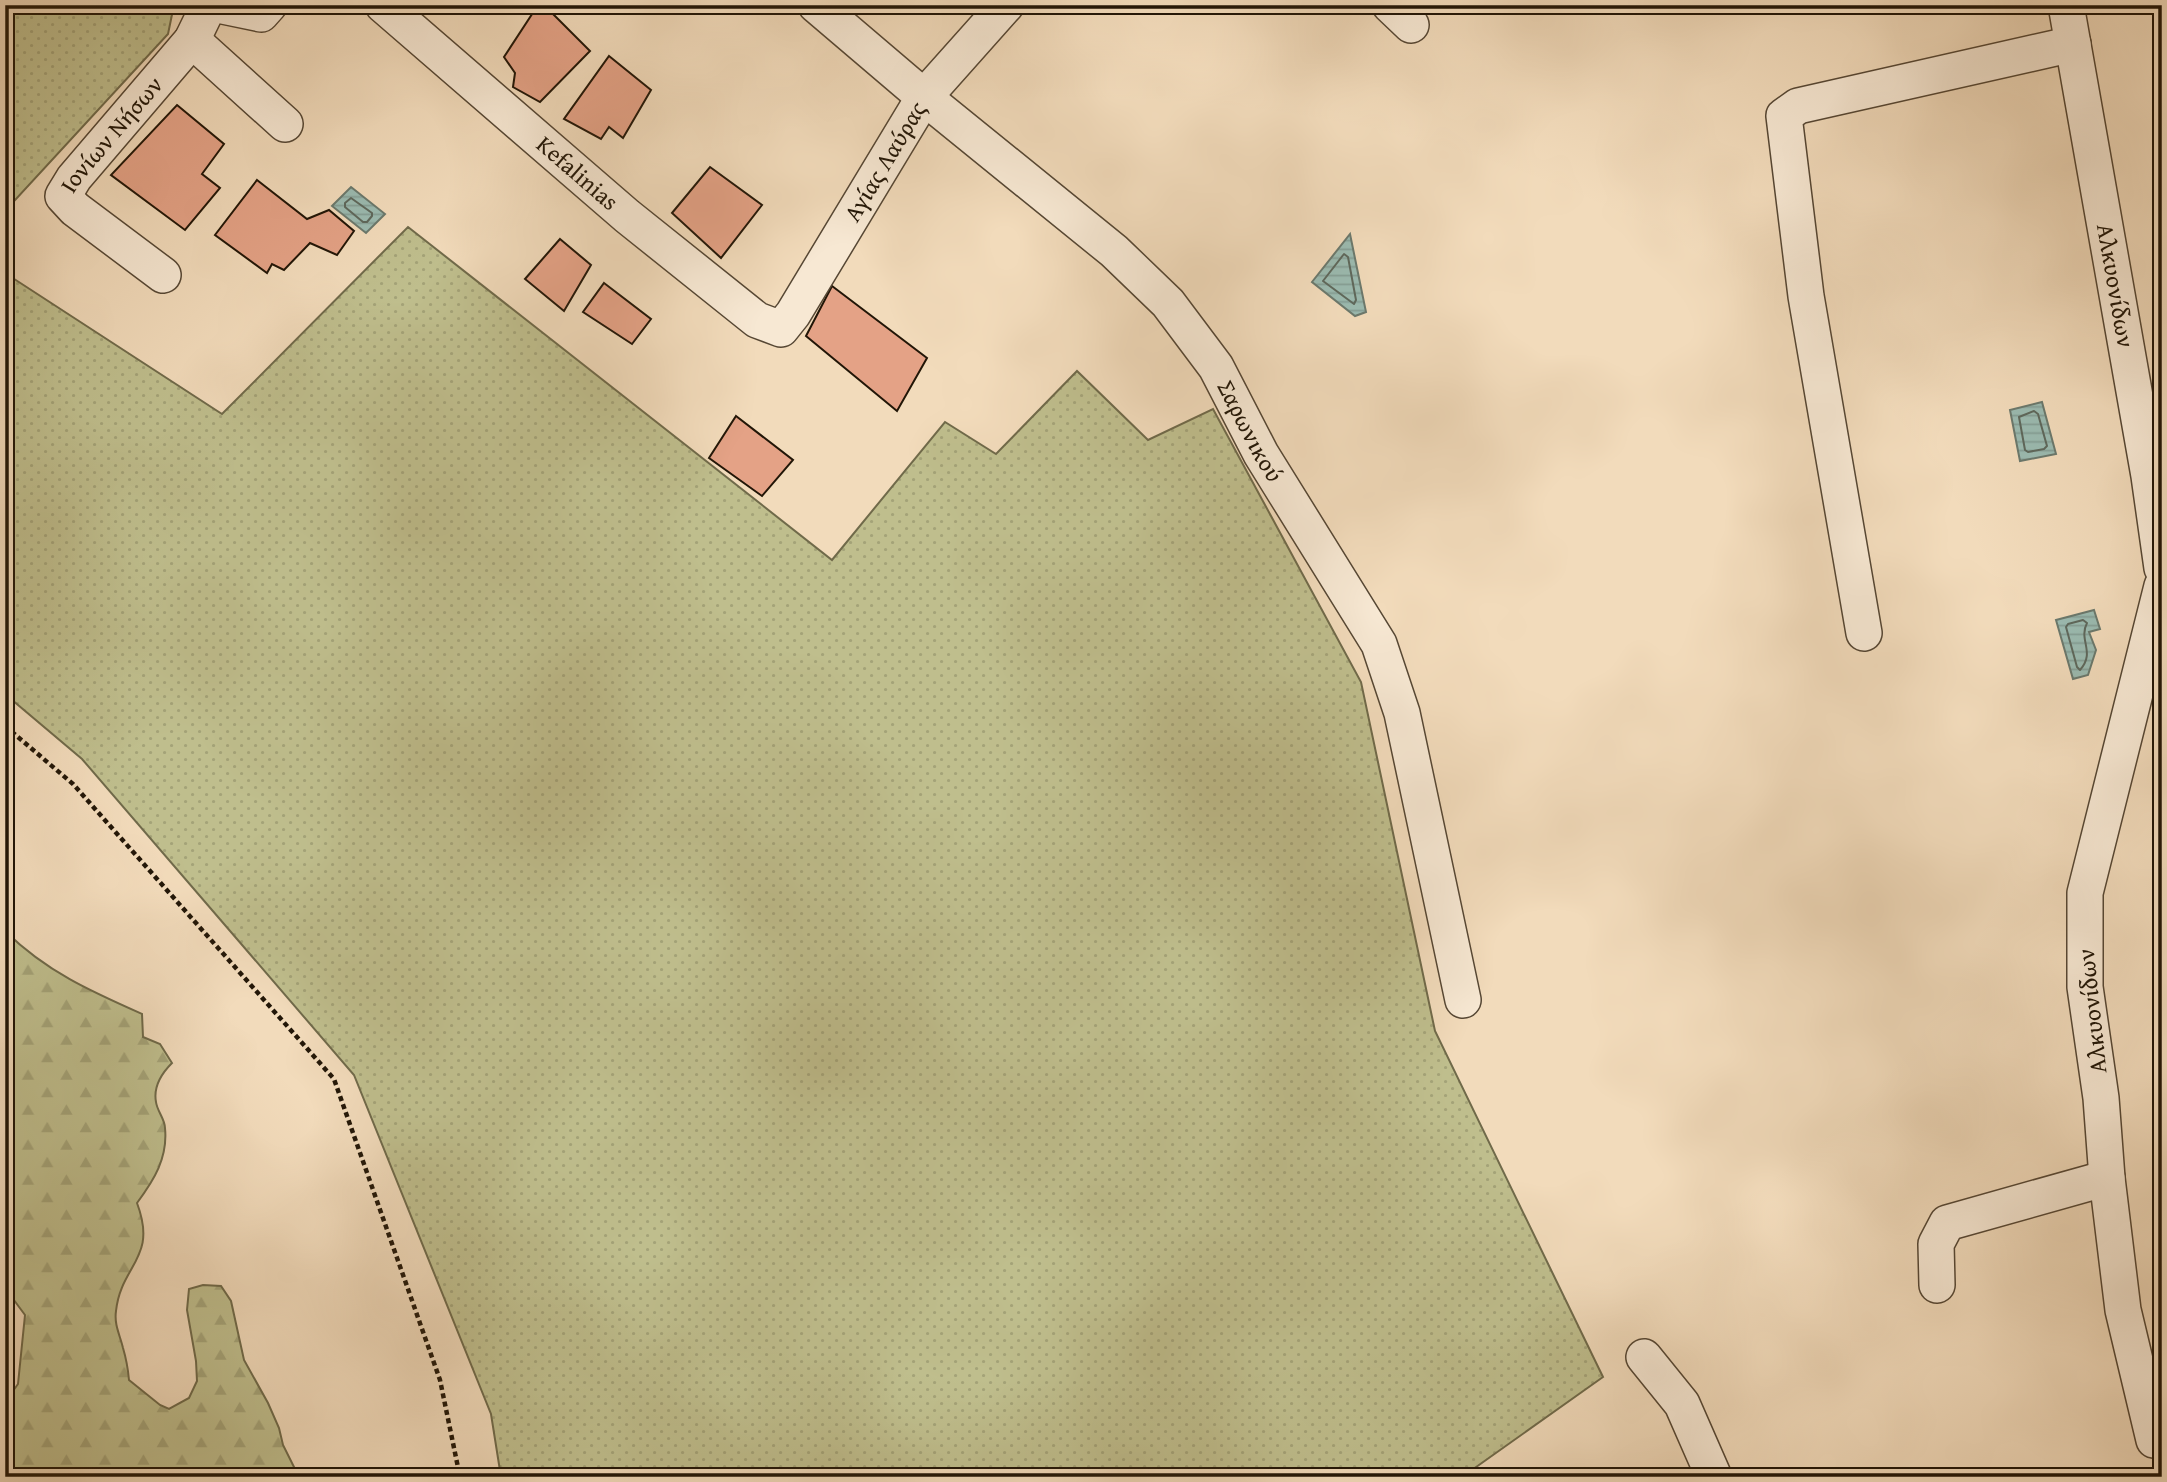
<svg xmlns="http://www.w3.org/2000/svg" width="2167" height="1482" font-family="'Gentium Book Plus',serif">
  <defs>
    <pattern id="grass-dots" width="8" height="8" patternUnits="userSpaceOnUse" patternTransform="scale(1.75)"><rect width="8" height="8" fill="#bfbe8d"/><path d="M2 2h.1M6 6h.1" fill="none" stroke="#a4a378" stroke-width="1.8" stroke-linecap="round"/></pattern>
    <pattern id="forest-firs" width="22" height="20" patternUnits="userSpaceOnUse" patternTransform="scale(1.75)"><rect width="22" height="20" fill="#bfbe8d"/><path d="M5 1l3.5 6h-7zM16 11l3.5 6h-7z" fill="#a4a378"/></pattern>
    <pattern id="water-rules" width="6" height="5" patternUnits="userSpaceOnUse" patternTransform="scale(1.75)"><rect width="6" height="5" fill="#9bbbb1"/><path d="M0 2.5h6" fill="none" stroke="#85a097"/></pattern>
  </defs>
  <rect width="100%" height="100%" fill="#f2dbbb"/>
  <filter id="stains"><feTurbulence type="fractalNoise" baseFrequency=".00286" numOctaves="4"/><feColorMatrix values="0 0 0 0 .2 0 0 0 0 .09 0 0 0 0 .02 0 0 0 .5 -.17"/></filter>
  <radialGradient id="worn" r=".72"><stop offset=".6" stop-color="#630" stop-opacity="0"/><stop offset="1" stop-color="#630" stop-opacity=".3"/></radialGradient>
  <!-- grass -->
  <g fill="url(#grass-dots)" stroke="#706a4a" stroke-width="2">
    <path d="M5 5H174L168 34 5 211Z"/>
    <path d="M408 227 832 560 945 422 996 454 1077 371 1148 440 1213 409 1361 682 1435 1031 1603 1377 1462 1477H501L491 1414 354 1075 82 759 5 694V273L222 414Z"/>
  </g>
  <!-- forest -->
  <path fill="url(#forest-firs)" stroke="#706a4a" stroke-width="2" d="M5 931C47 972 90 991 142 1014L143 1037 160 1044 172 1063C162 1073 153 1086 156 1102 157 1111 165 1119 165 1128 168 1158 154 1180 137 1203 158 1259 121 1264 116 1311 114 1325 120 1335 123 1348 126 1358 128 1369 129 1380L160 1405 169 1409 189 1398 197 1381 196 1361 187 1310 189 1289 203 1285 221 1286 231 1301 244 1360 268 1403 279 1428 283 1445 299 1477H5V1402L18 1384 25 1315 5 1288Z"/>
  <!-- water -->
  <g fill="url(#water-rules)" stroke="#6b796d" stroke-width="2">
    <path d="M351 187 385 214 366 233 332 206Z"/>
    <path d="M1350 234 1366 312 1355 316 1312 282Z"/>
    <path d="M2042 402 2056 454 2020 461 2010 410Z"/>
    <path d="M2094 610 2100 629 2089 632 2096 650 2088 675 2073 679 2056 620Z"/>
  </g>
  <g fill="none" stroke-linecap="round" stroke-linejoin="round">
    <!-- shore -->
    <g stroke="#5e685c" stroke-width="2">
      <path d="M351 198 372 213V216L367 222H363L345 207V203Z"/>
      <path d="M1344 254 1348 257 1356 300 1354 304 1323 281Z"/>
      <path d="M2034 411 2038 414 2047 446 2044 449 2028 452 2025 450 2019 417Z"/>
      <path d="M2083 620 2087 623C2078 640 2096 652 2080 670L2077 667 2066 627 2068 624Z"/>
    </g>
  </g>
  <!-- building -->
  <g fill="#e4a286" stroke="#221607" stroke-width="2">
    <path d="M538 5H544L590 51 540 102 513 87 515 73 504 57Z"/>
    <path d="M609 56 651 90 623 138 609 127 601 139 564 119Z"/>
    <path d="M177 105 224 144 202 174 220 188 185 230 111 175Z"/>
    <path d="M710 167 762 205 721 258 672 213Z"/>
    <path d="M257 180 307 219 329 210 354 231 337 255 310 243 284 270 272 264 267 273 215 235Z"/>
    <path d="M560 239 591 265 564 311 525 279Z"/>
    <path d="M604 283 651 319 632 344 583 312Z"/>
    <path d="M832 286 927 358 897 411 806 336Z"/>
    <path d="M736 416 793 460 762 496 709 458Z"/>
  </g>
  <g fill="none" stroke-linecap="round" stroke-linejoin="round">
    <defs>
      <g id="minor">
        <path d="M218 5 261 14 269 5"/>
        <path id="s1" d="M383 5 627 216 757 320 781 329 793 314 924 97 1006 5"/>
        <path id="s2" d="M816 5 924 97 1114 251 1168 303 1216 367 1261 454 1379 644 1402 713 1463 1000"/>
        <path d="M1390 5 1411 25"/>
        <path id="s3" d="M2066 5 2149 476 2162 568"/>
        <path d="M192 40 285 124"/>
        <path id="s4" d="M163 275 75 209 63 196 74 178 192 40 209 5"/>
        <path d="M1864 633 1806 296 1784 116 1798 106 2073 44"/>
        <path d="M1937 1285 1936 1244 1947 1223 2107 1178"/>
        <path d="M1644 1357 1682 1404 1714 1477"/>
        <path d="M2154 1440 2123 1310 2107 1178 2101 1098 2085 987V893L2162 586"/>
      </g>
    </defs>
    <!-- minor casing -->
    <use href="#minor" stroke="#564734" stroke-width="38"/>
    <!-- path -->
    <path stroke="#221607" stroke-width="4.5" stroke-dasharray="5 3.5" stroke-linecap="butt" d="M5 726 73 784 334 1079 440 1380 460 1477"/>
    <!-- minor -->
    <use href="#minor" stroke="#f7e8d3" stroke-width="35"/>
  </g>
  <g text-anchor="middle" stroke-width="7" stroke-linejoin="round" paint-order="stroke">
    <!-- street labels -->
    <g font-size="24" fill="#221607" stroke="#f7e8d3">
      <text dy="8" stroke="none"><textPath href="#s4" startOffset="206">Ιονίων Νήσων</textPath></text>
      <text dy="8" stroke="none"><textPath href="#s1" startOffset="712">Αγίας Λαύρας</textPath></text>
      <text dy="8" stroke="none"><textPath href="#s1" startOffset="257">Kefalinias</textPath></text>
      <text dy="8" stroke="none"><textPath href="#s3" startOffset="285">Αλκυονίδων</textPath></text>
      <text dy="8" stroke="none"><textPath href="#s2" startOffset="614">Σαρωνικού</textPath></text>
      <text transform="translate(2092 1011) rotate(-96)" y="8">Αλκυονίδων</text>
    </g>
  </g>
  <!-- margin -->
  <rect width="2167" height="1482" fill="none" stroke="#f2dbbb" stroke-width="28"/>
  <rect x="7" y="7" width="2153" height="1468" fill="none" stroke="#221607" stroke-width="3.5"/>
  <rect x="14" y="14" width="2139" height="1454" fill="none" stroke="#221607" stroke-width="2"/>
  <rect width="100%" height="100%" filter="url(#stains)"/>
  <rect width="100%" height="100%" fill="url(#worn)"/>
</svg>
